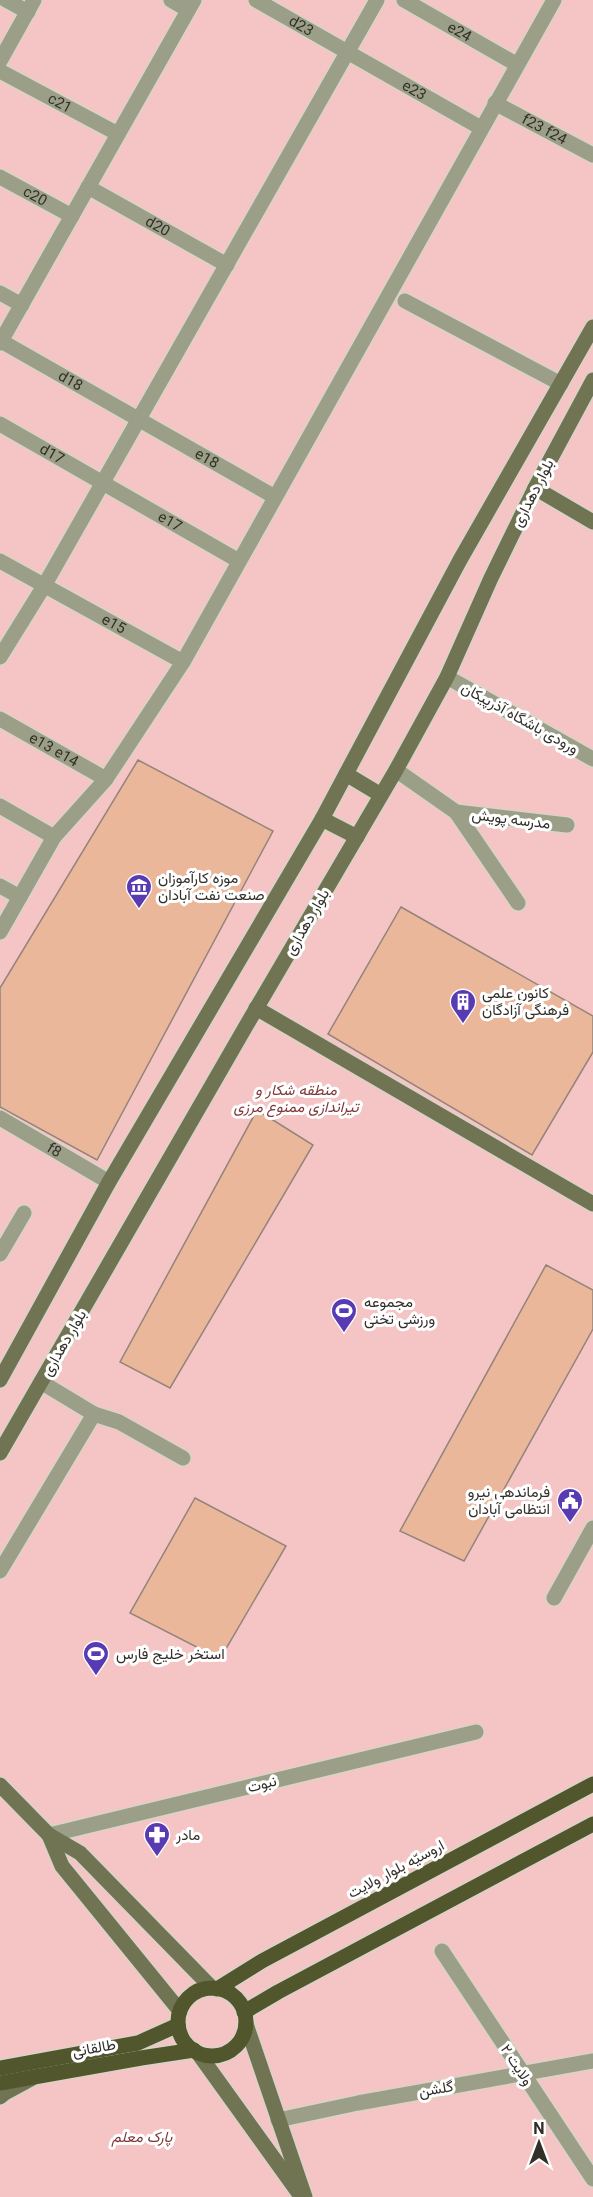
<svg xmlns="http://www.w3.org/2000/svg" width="593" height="2197" font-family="Georgia,Vazirmatn,serif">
  <rect width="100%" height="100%" fill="#fef7eb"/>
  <!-- green -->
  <rect fill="#f4c5c4" x="0" y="0" width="593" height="2197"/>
  <!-- building -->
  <g fill="#eab79a" stroke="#93847b" stroke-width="1.5">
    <path d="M138 760 273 831 97 1160 0 1107V988Z"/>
    <path d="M401 907 593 1016V1052L532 1155 328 1034Z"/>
    <path d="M257 1110 313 1145 170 1388 120 1362Z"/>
    <path d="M546 1265 593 1290V1329L464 1561 400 1531Z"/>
    <path d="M195 1498 286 1546 220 1659 130 1613Z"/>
  </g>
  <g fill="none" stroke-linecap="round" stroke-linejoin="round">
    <defs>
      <g id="street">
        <path d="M6 0 28 12"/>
        <path d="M171 0 188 10"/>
        <path id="s1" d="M256 0 481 128"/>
        <path id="s2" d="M404 0 516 64"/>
        <path d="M0 61 34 0"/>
        <path id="s3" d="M0 71 118 134"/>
        <path id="s4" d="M495 103 593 155"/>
        <path id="s5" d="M0 177 72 216"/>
        <path id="s6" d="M88 187 227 265"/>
        <path d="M0 293 22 305"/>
        <path d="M405 301 561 384"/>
        <path id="s7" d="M1 341 275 497"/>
        <path d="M0 343 194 0"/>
        <path id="s8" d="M0 424 239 561"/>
        <path id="s9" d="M0 561 183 662"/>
        <path d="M0 657 44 586 377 0"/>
        <path d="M447 677 593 759"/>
        <path id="s10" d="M0 719 106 779"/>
        <path d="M396 770 456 812 518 903"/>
        <path d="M0 806 54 837"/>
        <path d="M456 812 567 825"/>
        <path d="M0 886 20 897"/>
        <path d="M0 932 54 837 106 779 183 662 554 0"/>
        <path id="s11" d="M0 1118 109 1182"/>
        <path d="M0 1254 24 1213"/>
        <path d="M94 1414 119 1422 183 1458"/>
        <path d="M0 1571 94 1414 41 1382"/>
        <path d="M554 1598 593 1528"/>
        <path d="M49 1835 476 1732"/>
        <path d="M442 1951 593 2179"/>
        <path d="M278 2120 358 2103 593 2061"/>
      </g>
      <g id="secondary">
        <path d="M535 488 593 522"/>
        <path d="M346 774 381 795"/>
        <path d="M322 819 357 837"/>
        <path d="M256 1008 593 1204"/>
        <path d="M0 1380 109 1182 322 819 460 560 593 327"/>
        <path d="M0 1453 246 1026 396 770 447 677 491 578 535 488 593 380"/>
        <path d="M0 1785 49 1835 80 1853 212 1988"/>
        <path d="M49 1835 62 1866 180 2011"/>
        <path d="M246 2024 305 2197"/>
        <path d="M198 2053 298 2192"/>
        <path d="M0 2097 5 2093 31 2079"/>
      </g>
      <g id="primary">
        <circle cx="212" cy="2022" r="34"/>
        <path d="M217 1989 262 1961 593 1784"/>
        <path d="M244 2012 278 1992 593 1824"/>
        <path d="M0 2068 138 2043 178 2025"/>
        <path d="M0 2083 141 2058 194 2050"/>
      </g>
    </defs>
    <!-- street casing -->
    <use href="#street" stroke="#d9d3c8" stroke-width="18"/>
    <!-- secondary casing -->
    <use href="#secondary" stroke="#d9d3c8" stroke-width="18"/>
    <!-- primary casing -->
    <use href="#primary" stroke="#d9d3c8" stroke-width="18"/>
    <!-- street -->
    <use href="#street" stroke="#9c9f88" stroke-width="15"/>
    <!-- secondary -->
    <use href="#secondary" stroke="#717453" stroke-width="15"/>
    <!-- primary -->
    <use href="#primary" stroke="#52562d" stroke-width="15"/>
  </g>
  <!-- icons -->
  <defs>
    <symbol id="museum-pin" viewBox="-11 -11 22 30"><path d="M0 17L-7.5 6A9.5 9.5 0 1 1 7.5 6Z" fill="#583bb3" stroke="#fff"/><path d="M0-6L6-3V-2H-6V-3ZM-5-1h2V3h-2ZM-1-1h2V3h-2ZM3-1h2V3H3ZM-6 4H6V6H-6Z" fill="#fff"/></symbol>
    <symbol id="building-pin" viewBox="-11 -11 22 30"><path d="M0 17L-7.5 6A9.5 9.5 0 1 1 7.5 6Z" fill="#583bb3" stroke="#fff"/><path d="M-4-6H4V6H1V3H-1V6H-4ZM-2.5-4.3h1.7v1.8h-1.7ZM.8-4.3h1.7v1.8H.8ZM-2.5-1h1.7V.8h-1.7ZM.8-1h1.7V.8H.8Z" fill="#fff"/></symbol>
    <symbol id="stadium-pin" viewBox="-11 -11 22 30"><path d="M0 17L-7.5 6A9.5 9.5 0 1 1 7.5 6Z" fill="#583bb3" stroke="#fff"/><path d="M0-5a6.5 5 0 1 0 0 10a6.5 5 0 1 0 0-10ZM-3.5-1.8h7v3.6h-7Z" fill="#fff"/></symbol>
    <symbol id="civic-pin" viewBox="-11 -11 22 30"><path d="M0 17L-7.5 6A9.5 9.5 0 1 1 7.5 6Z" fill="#583bb3" stroke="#fff"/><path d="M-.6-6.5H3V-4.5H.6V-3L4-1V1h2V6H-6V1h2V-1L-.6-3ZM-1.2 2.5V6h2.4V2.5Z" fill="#fff"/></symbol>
    <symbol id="pharmacy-pin" viewBox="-11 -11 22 30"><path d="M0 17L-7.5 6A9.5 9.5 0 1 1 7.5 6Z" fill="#583bb3" stroke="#fff"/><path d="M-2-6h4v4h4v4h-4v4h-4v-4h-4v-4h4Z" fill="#fff"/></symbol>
  </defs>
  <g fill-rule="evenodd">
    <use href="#museum-pin" x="124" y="872" width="30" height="40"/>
    <use href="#building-pin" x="448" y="987" width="30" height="40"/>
    <use href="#stadium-pin" x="329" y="1296" width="30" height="40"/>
    <use href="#civic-pin" x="555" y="1486" width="30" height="40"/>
    <use href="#stadium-pin" x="81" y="1639" width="30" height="40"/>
    <use href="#pharmacy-pin" x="142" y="1820" width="30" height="40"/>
  </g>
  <g text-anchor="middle" stroke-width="6" stroke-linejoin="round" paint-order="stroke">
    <!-- street labels -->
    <g font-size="15" fill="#322f29" stroke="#fff">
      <text dy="5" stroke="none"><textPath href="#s1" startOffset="52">d23</textPath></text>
      <text dy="5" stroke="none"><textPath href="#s2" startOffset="64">e24</textPath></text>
      <text dy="5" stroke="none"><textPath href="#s1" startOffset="182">e23</textPath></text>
      <text dy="5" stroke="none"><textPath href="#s3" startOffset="68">c21</textPath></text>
      <text dy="5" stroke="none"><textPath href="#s4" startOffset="56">f23 f24</textPath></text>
      <text dy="5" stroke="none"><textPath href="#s5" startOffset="40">c20</textPath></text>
      <text dy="5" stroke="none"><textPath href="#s6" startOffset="80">d20</textPath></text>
      <text dy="5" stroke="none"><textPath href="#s7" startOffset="80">d18</textPath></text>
      <text dy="5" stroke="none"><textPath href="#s8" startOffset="60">d17</textPath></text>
      <text dy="5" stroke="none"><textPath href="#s7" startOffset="237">e18</textPath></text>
      <text transform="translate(533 493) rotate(-63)" y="5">بلوار دهداری</text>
      <text dy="5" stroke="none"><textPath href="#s8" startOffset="196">e17</textPath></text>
      <text dy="5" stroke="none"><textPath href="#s9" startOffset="130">e15</textPath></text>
      <text transform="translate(520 718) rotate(29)" y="5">ورودی باشگاه آذرپیکان</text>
      <text dy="5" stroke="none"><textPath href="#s10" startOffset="62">e13 e14</textPath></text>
      <text transform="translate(511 819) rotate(7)" y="5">مدرسه پویش</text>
      <text transform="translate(307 922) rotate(-60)" y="5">بلوار دهداری</text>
      <text dy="5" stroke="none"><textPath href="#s11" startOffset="63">f8</textPath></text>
      <text transform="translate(64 1343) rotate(-60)" y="5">بلوار دهداری</text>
      <text transform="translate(262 1784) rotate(-14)" y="5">نبوت</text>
      <text transform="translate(396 1869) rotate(-28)" y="5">اروسیّه بلوار ولایت</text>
      <text transform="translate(94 2048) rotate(-10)" y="5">طالقانی</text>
      <text transform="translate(517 2065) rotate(57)" y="5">ولایت ۲</text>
      <text transform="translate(436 2089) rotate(-10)" y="5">گلشن</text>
    </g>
    <!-- poi labels -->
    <g font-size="15" fill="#322f29" stroke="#fff" text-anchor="start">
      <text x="158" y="883">موزه کارآموزان<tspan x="158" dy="17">صنعت نفت آبادان</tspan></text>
      <text x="482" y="998">کانون علمی<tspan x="482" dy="17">فرهنگی آزادگان</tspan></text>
      <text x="364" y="1307">مجموعه<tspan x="364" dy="17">ورزشی تختی</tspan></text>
      <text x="550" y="1497" text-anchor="end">فرماندهی نیرو<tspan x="550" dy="17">انتظامی آبادان</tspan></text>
      <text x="116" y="1659">استخر خلیج فارس</text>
      <text x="176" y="1840">مادر</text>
    </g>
    <!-- park labels -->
    <g font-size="15" font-style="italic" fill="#81383a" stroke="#fff">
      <text x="296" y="1095">منطقه شکار و<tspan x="296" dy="17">تیراندازی ممنوع مرزی</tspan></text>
      <text x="142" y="2142">پارک معلم</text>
    </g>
  </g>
  <!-- north arrow -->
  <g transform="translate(539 2143)" stroke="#ffffff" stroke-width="4.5" paint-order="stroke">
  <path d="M0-4.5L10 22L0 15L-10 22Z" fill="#322f29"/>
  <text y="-9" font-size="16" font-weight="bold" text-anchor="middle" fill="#322f29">N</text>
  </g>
</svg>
